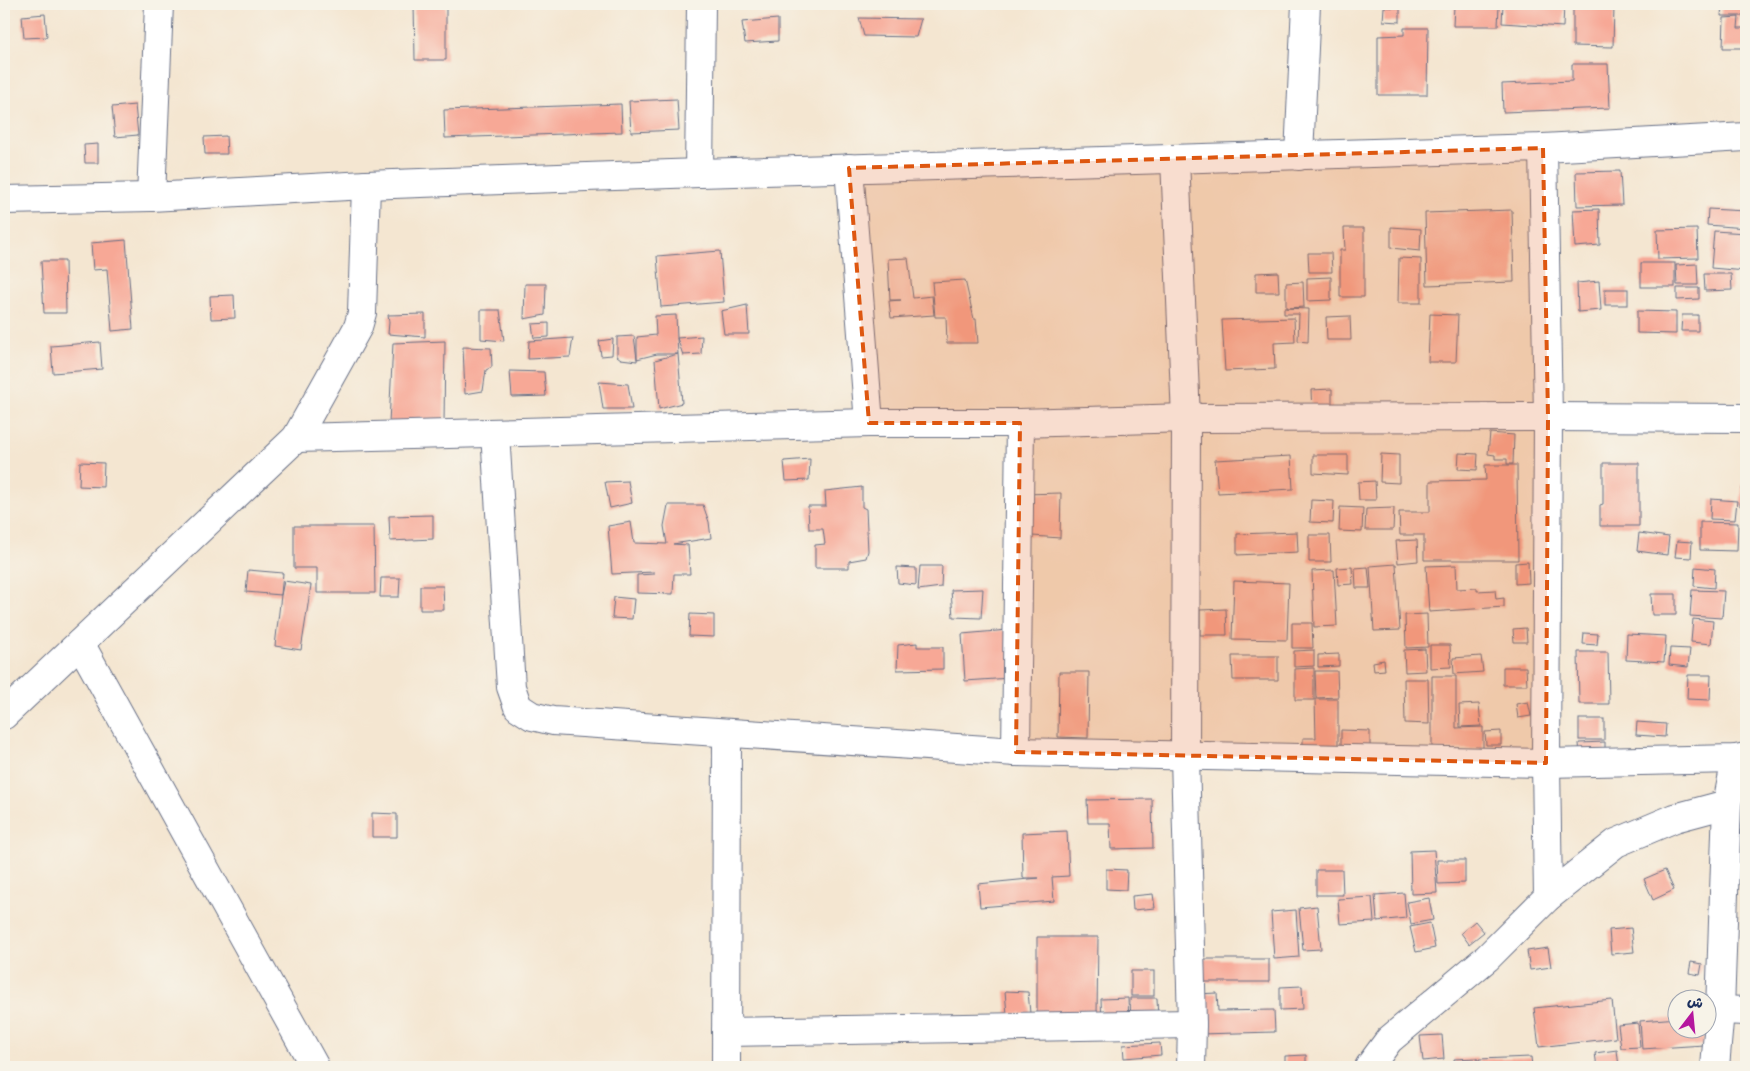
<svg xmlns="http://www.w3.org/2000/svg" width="1750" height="1071" font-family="Mali,'Playpen Sans Arabic',sans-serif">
  <rect width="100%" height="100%" fill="#f7f3e8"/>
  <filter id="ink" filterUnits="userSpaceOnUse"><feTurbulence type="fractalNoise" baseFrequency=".02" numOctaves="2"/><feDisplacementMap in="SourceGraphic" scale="10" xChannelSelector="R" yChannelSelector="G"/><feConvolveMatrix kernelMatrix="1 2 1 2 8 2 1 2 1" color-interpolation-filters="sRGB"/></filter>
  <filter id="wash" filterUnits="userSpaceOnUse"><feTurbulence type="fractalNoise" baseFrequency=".0096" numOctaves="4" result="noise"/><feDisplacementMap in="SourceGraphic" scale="20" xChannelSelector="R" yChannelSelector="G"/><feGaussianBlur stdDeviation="1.12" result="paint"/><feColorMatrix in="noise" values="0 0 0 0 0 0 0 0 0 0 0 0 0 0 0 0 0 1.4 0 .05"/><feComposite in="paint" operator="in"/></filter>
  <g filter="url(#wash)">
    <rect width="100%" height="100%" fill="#f4e6d1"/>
    <g id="blocks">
      <!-- building -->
      <g fill="#f7a896">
        <path d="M414 4H446V60H415Z"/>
        <path d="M1503 4H1564L1563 27 1502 23Z"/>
        <rect x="1676" y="4" width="16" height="2"/>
        <path d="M1722 4H1746V16H1721Z"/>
        <path d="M1454 6H1499L1498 26H1453Z"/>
        <path d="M1384 7 1400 8V22L1383 21Z"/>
        <path d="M1573 7H1614L1613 47 1573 46Z"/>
        <path d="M45 14 47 37 24 38 22 16Z"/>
        <path d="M1739 17 1738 28H1746V48H1723L1724 18Z"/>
        <path d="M859 18 921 19 916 37 864 36Z"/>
        <path d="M778 19V41L745 43 742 22Z"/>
        <path d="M1404 28H1428L1427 95H1378V36L1404 35Z"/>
        <path d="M1572 64H1608L1610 108 1503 112 1502 84 1572 81Z"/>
        <path d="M677 99 679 130 631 132 629 101Z"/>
        <path d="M621 104 622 132 445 138 444 110Z"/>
        <path d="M135 105 138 135 115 137 112 107Z"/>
        <path d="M226 136 227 154H205L204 137Z"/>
        <path d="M98 144V163H85L84 145Z"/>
        <path d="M1620 171 1622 205 1577 206 1576 172Z"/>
        <path d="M1599 209 1600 245 1575 247 1573 210Z"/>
        <path d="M1708 209 1746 211V228L1707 225Z"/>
        <path d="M1512 210 1514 282 1427 285 1425 213Z"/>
        <path d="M1391 227 1421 229 1420 251 1391 248Z"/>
        <path d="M1344 228H1364V297H1340V250H1345Z"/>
        <path d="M1697 229 1698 258 1658 259 1657 230Z"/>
        <path d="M1714 231 1746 233V271L1711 268Z"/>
        <path d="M126 240 133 329 112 331 107 269 93 270 91 243Z"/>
        <path d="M720 251 724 302 661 307 657 256Z"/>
        <path d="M1308 253H1331L1332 272H1309Z"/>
        <path d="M908 258 913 298 932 296 934 315 891 318 889 301 901 300H890L888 259Z"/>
        <path d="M1399 258 1421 259V303H1398Z"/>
        <path d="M41 261H65L66 313H44Z"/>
        <rect x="1641" y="263" width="34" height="24"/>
        <path d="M1697 264 1698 285H1677L1676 265Z"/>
        <path d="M1278 272 1279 292H1256V273Z"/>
        <path d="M1704 274H1731L1732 290 1705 291Z"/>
        <path d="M1331 277V300L1307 301V278Z"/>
        <path d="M965 280 974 319H976L978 343H947L946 317H935L932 282Z"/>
        <path d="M1599 281 1601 310 1578 312 1577 283Z"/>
        <path d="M1303 282 1304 307 1286 308V283Z"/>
        <path d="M525 284H546L545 315 524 319Z"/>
        <path d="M1677 288H1699V299L1677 300Z"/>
        <rect x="1605" y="289" width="23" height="16"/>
        <path d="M234 295 235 318 211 319 210 296Z"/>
        <path d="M747 305 749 334H724L721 311Z"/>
        <path d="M1284 308 1309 309 1308 342 1298 341 1299 314H1284Z"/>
        <path d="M481 310H500L504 341 481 339Z"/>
        <path d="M1637 311 1676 312V334L1637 333Z"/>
        <path d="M425 314V337L388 334 389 322 388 315Z"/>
        <path d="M1430 314 1458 315 1456 362H1428Z"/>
        <path d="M676 315 677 338 702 336 701 354 683 355 677 338 678 354H657L637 359V361L621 359 617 356V337L634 336 637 359V337L656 335 655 316Z"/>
        <path d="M1682 315H1698V331H1681Z"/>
        <path d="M1350 316 1351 340H1327L1326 317Z"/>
        <path d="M1294 318 1295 342 1274 343 1275 369 1225 371 1222 320Z"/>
        <path d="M549 323V337L534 338 532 324Z"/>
        <path d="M573 338 570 357 528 359 529 341Z"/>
        <path d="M613 339 612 355 601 356 599 341Z"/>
        <path d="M445 341 444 424 389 423 393 343Z"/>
        <path d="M100 342 102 369 53 373 51 346Z"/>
        <path d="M463 347 491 348 492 367 486 370 483 391 465 394Z"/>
        <path d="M678 354 682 403 659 409 655 360Z"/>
        <path d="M510 371 544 372 546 396 512 397Z"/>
        <path d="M599 382 628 384 632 409H603Z"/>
        <path d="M1332 389V413L1312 414 1311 390Z"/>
        <path d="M1490 433 1514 435 1513 464H1507V459H1495V455L1488 454Z"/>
        <path d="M1459 453 1478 454 1477 470 1458 469Z"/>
        <path d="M1381 454 1399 455V483L1380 482Z"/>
        <path d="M1313 455H1348V475L1313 473Z"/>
        <path d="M1291 456 1293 489 1218 493 1215 460Z"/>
        <path d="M810 459 809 480 786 481 784 461Z"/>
        <path d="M80 462 104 463 103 487 79 486Z"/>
        <path d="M1603 463H1639V526H1600V505L1603 504Z"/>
        <path d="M1485 465H1517L1518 560H1424V535H1400L1399 512H1430V481L1486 480Z"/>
        <path d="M628 481 632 503 610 508 605 482Z"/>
        <path d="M1375 481 1376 500H1359L1358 482Z"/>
        <path d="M1743 483 1746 484V507L1740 506Z"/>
        <path d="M862 487V507L866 509 868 551 866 558 849 561V568H815V545L825 544 823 529H809L808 506H826L825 491Z"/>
        <path d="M1061 493 1060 538 1019 535 1024 494Z"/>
        <path d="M1711 499 1737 501 1735 520 1710 519Z"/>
        <path d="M1311 500 1334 501 1333 523 1310 522Z"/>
        <path d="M668 505H703L709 522 711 538 673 544 688 545 690 574H674L673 594 637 593V575L654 574V572L612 574 608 526 631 522 634 543 667 544 664 526Z"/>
        <path d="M1340 507 1363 508 1362 532 1339 531Z"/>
        <path d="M1394 508 1393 530H1365L1366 509Z"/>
        <path d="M433 515V539L390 541 389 516Z"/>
        <path d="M1700 522 1738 523 1737 551 1700 550Z"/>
        <path d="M294 526H374L375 593H317V568H294Z"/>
        <path d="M1297 532 1298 552 1237 555V534Z"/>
        <path d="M1639 533 1669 537 1667 555 1637 551Z"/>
        <path d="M1309 535H1330L1331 562H1309Z"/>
        <path d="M1417 540 1418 561 1398 563 1396 541Z"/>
        <path d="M1677 541 1692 542 1691 558 1675 557Z"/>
        <path d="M1528 562 1529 583 1515 584V563Z"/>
        <path d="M1396 564 1400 630 1374 631 1370 566Z"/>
        <path d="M1456 565 1457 589 1477 588V591L1495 590 1496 599 1504 598V607L1429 612 1426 566Z"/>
        <path d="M920 566H942L941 587 918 590Z"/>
        <path d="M897 567 916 568V585L898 583Z"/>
        <path d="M1352 567 1353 584 1338 585 1337 568Z"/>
        <path d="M1368 567 1370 588H1356L1355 568Z"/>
        <path d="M1695 567 1715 569 1714 588 1694 586Z"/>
        <path d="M248 570 283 573 281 595 284 581 311 585 301 650 275 646 281 595 246 592Z"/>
        <path d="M1334 570 1337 626 1314 627 1312 571Z"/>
        <path d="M381 578H400L399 597H380Z"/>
        <path d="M1234 581 1289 583 1287 640 1232 639Z"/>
        <path d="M420 586H443L444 610H420Z"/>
        <path d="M983 589 981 618 953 617 951 590Z"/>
        <path d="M1692 590 1724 591 1722 618 1690 616Z"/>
        <path d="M1651 594H1676V615H1652Z"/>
        <path d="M614 597 634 599 632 619 612 618Z"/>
        <path d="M1226 609 1227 635H1200V610Z"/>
        <path d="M690 614 714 615V637L689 636Z"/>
        <path d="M1427 614 1428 647 1406 648 1405 615Z"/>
        <path d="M1693 619 1713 621 1711 644 1691 642Z"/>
        <path d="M1292 623H1312L1313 648H1292Z"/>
        <path d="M1526 628 1527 642H1514L1513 629Z"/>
        <path d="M1008 630 1011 678 965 681 962 634Z"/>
        <path d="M1584 633 1598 634 1597 645 1583 644Z"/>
        <path d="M1627 634 1666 636 1664 662 1626 660Z"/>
        <path d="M917 643V647H943V669L897 670 898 645Z"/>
        <path d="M1430 645H1450L1451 667 1430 668Z"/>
        <path d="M1670 648 1690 649 1688 667 1669 665Z"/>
        <path d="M1425 649 1426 671 1405 672 1404 650Z"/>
        <path d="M1314 650V666L1294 667V651Z"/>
        <path d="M1578 652H1608L1609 704H1579Z"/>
        <path d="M1339 654V666L1318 667V655Z"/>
        <path d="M1232 656H1278V680H1233Z"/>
        <path d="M1481 656 1483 672 1454 674 1453 658Z"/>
        <path d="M1384 660 1385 670 1374 671 1373 662Z"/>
        <path d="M1503 667H1526L1527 685H1503Z"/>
        <path d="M1314 668V700H1295V669Z"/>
        <path d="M1315 671H1337L1338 697 1316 698Z"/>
        <path d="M1059 672H1089L1088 738 1058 737Z"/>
        <path d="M1688 675H1711L1710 700 1687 699Z"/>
        <path d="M1432 676H1456V728L1483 727V749L1432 750Z"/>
        <path d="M1404 679H1428L1429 724 1405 723Z"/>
        <path d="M1315 699H1338V747H1303V738H1316Z"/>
        <path d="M1528 702 1531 716 1518 718 1516 704Z"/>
        <path d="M1479 704 1481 726 1460 727 1459 705Z"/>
        <rect x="1579" y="719" width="25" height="21"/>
        <path d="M1637 722 1666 724 1665 737 1636 735Z"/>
        <path d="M1341 730 1370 731V749H1341Z"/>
        <path d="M1501 731V745H1486L1485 732Z"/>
        <path d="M1605 742V755L1580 756 1579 743Z"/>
        <path d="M1152 799 1153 848 1111 849 1110 823H1088L1087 800Z"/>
        <path d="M372 813 397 814V837H372Z"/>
        <path d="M1067 831 1069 876 1052 877 1054 901 980 907 978 884 1039 878H1023L1022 833Z"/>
        <path d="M1434 850 1437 893 1411 894 1410 851Z"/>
        <path d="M1437 860H1465V883L1438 884Z"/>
        <path d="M1106 869 1127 870 1126 890 1106 889Z"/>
        <path d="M1316 870H1342L1343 895H1316Z"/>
        <path d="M1665 870 1674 890 1653 900 1644 879Z"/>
        <path d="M1404 893 1406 918 1377 921 1375 895Z"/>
        <path d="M1153 894 1155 908 1133 910 1132 896Z"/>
        <path d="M1372 897 1374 922 1340 924 1338 899Z"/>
        <path d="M1429 898 1433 920 1411 924 1407 902Z"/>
        <path d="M1317 906 1321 949 1303 950 1299 908Z"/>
        <path d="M1296 910 1299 957 1274 959 1271 912Z"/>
        <path d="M1475 921 1484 932 1469 944 1461 933Z"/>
        <path d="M1430 923 1435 948 1416 952 1410 927Z"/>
        <path d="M1631 928 1634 952 1611 954 1609 930Z"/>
        <path d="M1037 937H1098L1097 1015 1037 1014Z"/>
        <path d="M1548 948 1551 967 1530 970 1527 951Z"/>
        <rect x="1197" y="959" width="72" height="23"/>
        <path d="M1691 962 1702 964 1700 975 1689 973Z"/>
        <rect x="1131" y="971" width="23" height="25"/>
        <path d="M1302 986 1303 1009 1280 1010V987Z"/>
        <path d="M1005 991 1028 992 1030 1013 1007 1014Z"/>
        <path d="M1217 993 1218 1011 1274 1010 1275 1032 1199 1034 1197 994Z"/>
        <path d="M1128 998 1129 1022 1102 1023 1101 999Z"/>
        <path d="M1130 998H1157L1158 1020 1131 1021Z"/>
        <path d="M1612 1000 1616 1038 1539 1047 1534 1008Z"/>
        <path d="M1678 1018V1028H1703L1704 1045 1642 1049 1640 1021Z"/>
        <path d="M1638 1023 1640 1047 1621 1048 1618 1025Z"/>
        <path d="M1442 1035 1444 1059 1423 1061 1420 1036Z"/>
        <path d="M1160 1043 1161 1055 1124 1058 1123 1045Z"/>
        <path d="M1617 1050 1619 1067H1597L1595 1053Z"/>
        <path d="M1306 1055V1067H1285V1056Z"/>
        <path d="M1531 1057 1532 1067H1480L1479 1059Z"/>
        <path d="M1477 1058 1478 1067H1455L1454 1059Z"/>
        <path d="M1157 1065V1067H1132V1066Z"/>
      </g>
    </g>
  </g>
  <g filter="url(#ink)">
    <use href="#blocks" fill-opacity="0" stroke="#676f86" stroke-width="1"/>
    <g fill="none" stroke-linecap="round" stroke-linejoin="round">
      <defs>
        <g id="minor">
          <path d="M1543 148 1548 417 1546 763 1548 897"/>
          <path d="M1299 156 1306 4"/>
          <path d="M1175 159 1186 418 1185 756 1192 1024 1191 1067"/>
          <path d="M849 168 869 423"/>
          <path d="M699 173 701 4"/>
          <path d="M151 197 159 4"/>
          <path d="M4 200 151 197 366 185 699 173 1543 148 1746 137"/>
          <path d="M495 433 511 687 518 707 532 716 553 721 1016 752 1546 763 1736 759 1746 757"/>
          <path d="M296 438 869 423H1020L1186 418 1548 417 1746 418"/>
          <path d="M80 643 315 1067"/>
          <path d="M4 715 296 438 358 327 362 313 366 185"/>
          <path d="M1016 752 1020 423"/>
          <path d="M1720 1010 1746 1011"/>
          <path d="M726 1032 1192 1024"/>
          <path d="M726 1067 727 733"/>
          <path d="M1369 1067 1389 1040 1487 958 1548 897 1616 843 1675 818 1727 804"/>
          <path d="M1715 1067 1720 1010 1727 804 1736 759"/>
        </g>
      </defs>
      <!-- minor casing -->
      <use href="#minor" stroke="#676f86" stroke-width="30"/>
      <!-- minor -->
      <use href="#minor" stroke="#fff" stroke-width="28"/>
    </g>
  </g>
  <!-- marked area -->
  <path fill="#de5710" fill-opacity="0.2" stroke="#de5710" stroke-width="4" stroke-dasharray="10 6" stroke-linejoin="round" d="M1543 148 1548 417 1546 763 1016 752 1020 423H869L849 168Z"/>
  <!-- margin -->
  <rect width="1750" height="1071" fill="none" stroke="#f7f3e8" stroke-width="20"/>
  <!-- north arrow -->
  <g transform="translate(1692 1014) rotate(16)"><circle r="24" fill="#f7f3e8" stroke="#9fa5b1"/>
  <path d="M0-4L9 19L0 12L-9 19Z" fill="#b5179e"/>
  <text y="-8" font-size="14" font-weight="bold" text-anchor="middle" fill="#1b2f5e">ش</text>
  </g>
</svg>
